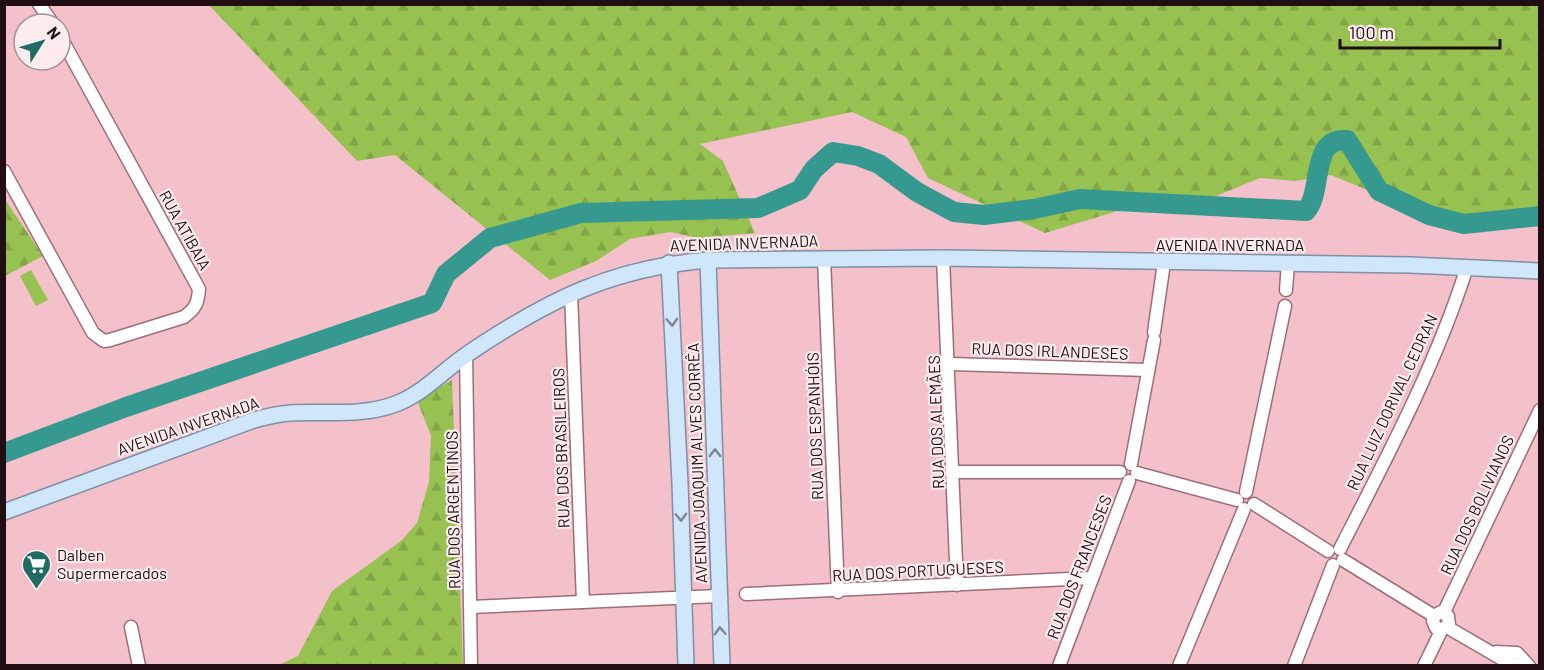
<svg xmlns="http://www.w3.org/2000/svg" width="1544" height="670" font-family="Barlow,sans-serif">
  <defs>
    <pattern id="forest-firs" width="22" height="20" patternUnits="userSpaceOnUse" patternTransform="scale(1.5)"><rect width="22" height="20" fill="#97c151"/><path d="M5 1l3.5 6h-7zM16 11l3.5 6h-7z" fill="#82a546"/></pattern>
  </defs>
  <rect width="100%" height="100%" fill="#f4c0c9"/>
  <!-- forest -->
  <g fill="url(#forest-firs)">
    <path d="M209 5H1539V207L1457 227 1331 175 1295 181 1260 178 1216 196H1167L1045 233 928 178 906 137 852 112 700 144 723 161 755 233 698 238 670 232 630 239 596 261 550 280 395 155 357 161Z"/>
    <path d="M4 198 43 256 5 276H4Z"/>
    <path d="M452 380 463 665 277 666 298 656 332 591 401 541 417 523 429 482 431 436 417 400Z"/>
  </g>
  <!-- garden -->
  <path fill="#97c151" d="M31 270 48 300 36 306 20 276Z"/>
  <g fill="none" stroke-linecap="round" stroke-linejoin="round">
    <!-- river -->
    <path stroke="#369990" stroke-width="20" d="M4 453 126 407 432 303 446 274 490 238 581 213 758 208 800 190 814 169 833 152 858 156 879 164 917 192 954 212 984 215 1034 209 1080 199 1306 211C1324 191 1309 137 1347 140L1379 191 1429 215 1464 224 1540 216"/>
    <defs>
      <g id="minor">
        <path d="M39 4 53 24"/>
        <path d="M4 171 93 333 104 341 110 340 184 317C196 308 198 303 199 289L60 36"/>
        <path d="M824 258 838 592"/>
        <path d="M943 258 957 585"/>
        <path d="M1286 290 1288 263"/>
        <path d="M571 293 583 602"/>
        <path d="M1154 332 1164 263"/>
        <path d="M466 355 471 666"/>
        <path d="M950 364 1148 370"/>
        <path d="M1131 464 1154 340"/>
        <path d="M954 472H1120"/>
        <path d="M1137 473 1237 500"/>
        <path d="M1246 492 1285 306"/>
        <path d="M1254 504 1328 551"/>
        <path d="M1340 549C1387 457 1436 365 1467 267"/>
        <path d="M1343 560 1434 616"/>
        <path d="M746 594 1092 578"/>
        <path d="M471 607 718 596"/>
        <path d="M1444 612 1540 410"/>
        <path d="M131 627 139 666"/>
        <path d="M1447 627 1514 666"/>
        <path d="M1496 652 1517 653 1529 666"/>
        <path d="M1059 666 1129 481"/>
        <path d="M1179 666 1244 509"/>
        <path d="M1294 666 1333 565"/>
        <path d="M1424 666 1442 629 1449 625 1448 616 1441 612 1434 616 1433 621 1436 628 1442 629"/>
      </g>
      <g id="major">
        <path d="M708 260 722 666"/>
        <path d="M669 263 680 483 686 666"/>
        <path d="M4 512 254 420C265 417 278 414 290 413 325 411 364 417 398 403 425 392 445 369 469 353 548 300 611 268 708 260L943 258 1410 265 1540 271"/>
      </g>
    </defs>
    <!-- minor casing -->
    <use href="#minor" stroke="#9d6e77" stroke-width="15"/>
    <!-- major casing -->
    <use href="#major" stroke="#7e8fa6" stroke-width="18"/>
    <!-- minor -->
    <use href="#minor" stroke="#fff" stroke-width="12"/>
    <!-- major -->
    <use href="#major" stroke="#d0e6fa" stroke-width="15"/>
  </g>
  <!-- one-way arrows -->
  <defs><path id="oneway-chevron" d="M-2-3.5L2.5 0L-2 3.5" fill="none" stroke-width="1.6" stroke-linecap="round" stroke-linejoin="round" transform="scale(1.5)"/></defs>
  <g stroke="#818592">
    <use href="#oneway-chevron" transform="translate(672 322) rotate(87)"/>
    <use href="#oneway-chevron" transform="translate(715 453) rotate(-91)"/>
    <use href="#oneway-chevron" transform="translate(681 517) rotate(88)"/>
    <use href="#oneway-chevron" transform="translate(720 631) rotate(-93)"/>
  </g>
  <!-- icons -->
  <defs>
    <symbol id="supermarket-pin" viewBox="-11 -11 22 30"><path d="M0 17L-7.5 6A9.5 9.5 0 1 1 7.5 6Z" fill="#216b65" stroke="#fcecee"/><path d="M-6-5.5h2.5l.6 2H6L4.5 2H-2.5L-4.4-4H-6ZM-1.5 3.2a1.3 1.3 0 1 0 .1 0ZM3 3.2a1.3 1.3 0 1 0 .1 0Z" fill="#fff"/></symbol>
  </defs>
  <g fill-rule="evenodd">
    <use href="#supermarket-pin" x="20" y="548" width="33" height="45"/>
  </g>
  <g text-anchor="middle" stroke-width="4.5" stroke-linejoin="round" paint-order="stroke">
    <!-- street labels -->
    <g font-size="16" fill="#200e12" stroke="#fcecee">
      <text transform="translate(185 230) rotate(61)" y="6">RUA ATIBAIA</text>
      <text transform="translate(744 243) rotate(-2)" y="6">AVENIDA INVERNADA</text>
      <text x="1230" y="251">AVENIDA INVERNADA</text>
      <text transform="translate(1050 351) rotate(2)" y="6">RUA DOS IRLANDESES</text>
      <text transform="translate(1392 402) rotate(-65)" y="6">RUA LUIZ DORIVAL CEDRAN</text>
      <text transform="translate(936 422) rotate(-92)" y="6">RUA DOS ALEMÃES</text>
      <text transform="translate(188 426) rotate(-19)" y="6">AVENIDA INVERNADA</text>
      <text transform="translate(815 426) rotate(-92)" y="6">RUA DOS ESPANHÓIS</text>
      <text transform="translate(561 448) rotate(-92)" y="6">RUA DOS BRASILEIROS</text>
      <text transform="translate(697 463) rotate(-92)" y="6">AVENIDA JOAQUIM ALVES CORRÊA</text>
      <text transform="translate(1477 505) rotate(-65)" y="6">RUA DOS BOLIVIANOS</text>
      <text transform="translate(453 510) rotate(-91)" y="6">RUA DOS ARGENTINOS</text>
      <text transform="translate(1079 567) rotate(-69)" y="6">RUA DOS FRANCESES</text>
      <text transform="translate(918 571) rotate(-3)" y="6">RUA DOS PORTUGUESES</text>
    </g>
    <!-- poi labels -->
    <g font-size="16" fill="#200e12" stroke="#fcecee" text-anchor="start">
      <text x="57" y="561">Dalben<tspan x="57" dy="18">Supermercados</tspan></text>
    </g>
  </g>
  <!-- border -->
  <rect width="1544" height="670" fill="none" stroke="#200e12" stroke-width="12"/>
  <!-- north arrow -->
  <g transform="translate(42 42) rotate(53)"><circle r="28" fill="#fcecee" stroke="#a49396" stroke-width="1.5"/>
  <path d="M0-4.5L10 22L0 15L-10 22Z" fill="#216b65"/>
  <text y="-9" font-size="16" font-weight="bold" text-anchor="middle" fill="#200e12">N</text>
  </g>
  <!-- scale -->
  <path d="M1340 39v9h160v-9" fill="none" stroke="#200e12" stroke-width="3"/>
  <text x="1349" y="39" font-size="18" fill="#200e12" stroke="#fcecee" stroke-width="4.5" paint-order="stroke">100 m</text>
</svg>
